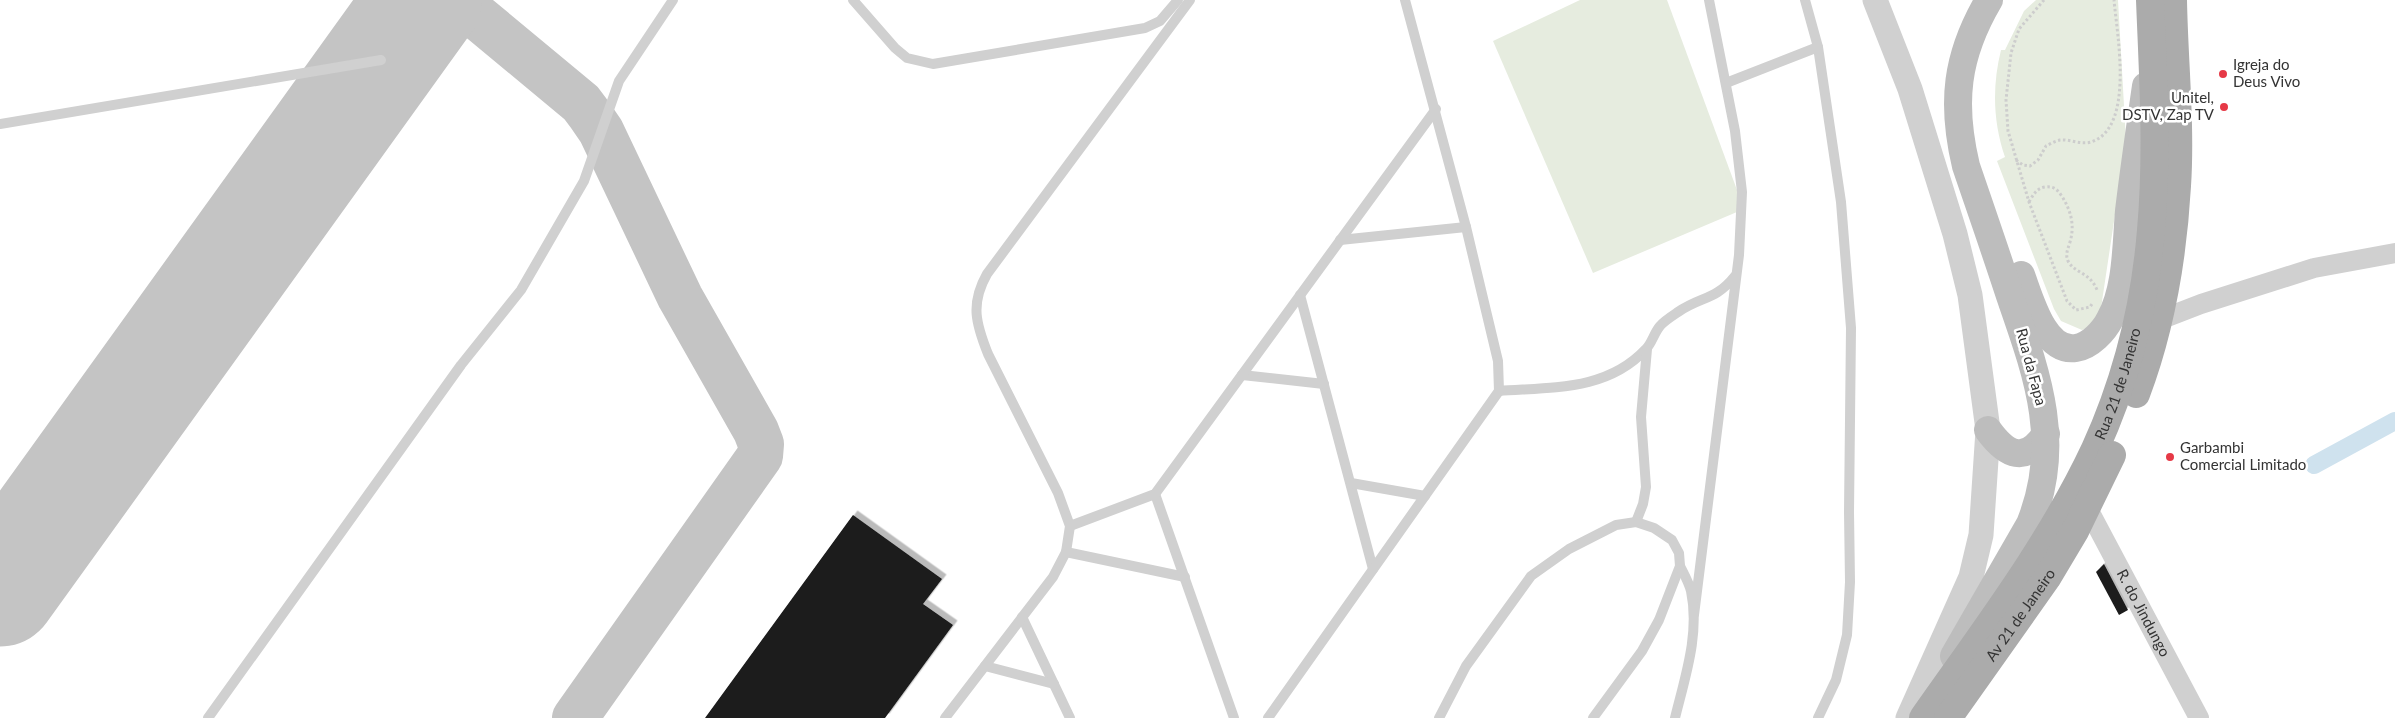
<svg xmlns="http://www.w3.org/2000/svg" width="2395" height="718" font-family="Lato,sans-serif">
  <defs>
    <filter id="shadow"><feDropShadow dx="4.5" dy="-4.5" stdDeviation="0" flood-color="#0004"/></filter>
  </defs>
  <rect width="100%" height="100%" fill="#fff"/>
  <!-- green -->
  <g fill="#e6ecdf">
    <path d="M1580 0H1667L1744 209 1593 273 1493 41Z"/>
    <path d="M2036 0H2118L2126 141 2101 308 2095 324 2082 330 2061 321 2054 309 1997 161 2005 157C1993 122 1992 86 2001 50H2005L2024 11Z"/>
  </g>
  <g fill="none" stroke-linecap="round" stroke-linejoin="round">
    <!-- canal -->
    <path stroke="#cfe2ee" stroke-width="18" d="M2314 465 2395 421"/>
    <!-- taxiway -->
    <path stroke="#c4c4c4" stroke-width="46" d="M457 0 581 103 590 115 601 131 680 297 756 431 761 444 760 456 575 718"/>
    <!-- runway -->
    <path stroke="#c4c4c4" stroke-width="115" d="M0 589 424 0"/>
  </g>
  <!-- building -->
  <g fill="#1a1a1a" filter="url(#shadow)">
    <path d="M853 515 942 579 923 604 953 625 885 718H705Z"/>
    <path d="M2104 564 2128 610 2119 615 2096 572Z"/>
  </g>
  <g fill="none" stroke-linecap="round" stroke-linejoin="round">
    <!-- path -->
    <g stroke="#cdcdcd" stroke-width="3" stroke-dasharray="2.5 2.5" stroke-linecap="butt">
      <path d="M2044 0 2019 29 2011 53 2006 100 2008 131 2029 202 2067 301 2076 310 2090 307 2092 304"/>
      <path d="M2016 160 2023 165 2030 166 2038 160 2046 146C2050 144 2055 141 2060 140 2070 139 2081 145 2091 142 2135 128 2117 35 2114 0"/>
      <path d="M2029 202C2033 195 2037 188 2045 187 2053 186 2057 189 2061 195 2071 210 2075 225 2070 242 2068 249 2065 254 2068 261 2074 273 2090 272 2097 290"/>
    </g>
    <!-- service -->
    <g stroke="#d0d0d0" stroke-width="10">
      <path d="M853 0 895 48 907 58 933 64 1145 28 1160 21 1178 0"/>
      <path d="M1805 0 1818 47 1841 202 1851 328 1849 512 1850 582 1847 635 1836 680 1818 718"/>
      <path d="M1726 83 1818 47"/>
      <path d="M0 124 381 60"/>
      <path d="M1340 240 1466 227"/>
      <path d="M1300 295 1373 569"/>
      <path d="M1242 375 1324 384"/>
      <path d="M1499 391C1552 387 1607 391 1646 349 1652 343 1654 333 1660 326 1664 321 1672 316 1678 312 1701 296 1715 301 1735 276"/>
      <path d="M1351 483 1425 496"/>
      <path d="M1155 494 1234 718"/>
      <path d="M1636 522 1643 504 1646 487 1641 417 1647 349"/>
      <path d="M1070 526 1155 494 1436 109"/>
      <path d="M1066 552 1185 577"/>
      <path d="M1694 615 1739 255 1742 192 1735 131 1709 0"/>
      <path d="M1022 617 1070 718"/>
      <path d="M985 666 1054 684"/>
      <path d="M208 718 461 365 521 290 584 181 619 81 673 0"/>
      <path d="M945 718 1053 577 1066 552 1070 526 1058 493 988 354C976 324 970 304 987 274L1190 0"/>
      <path d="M1268 718 1499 391 1498 361 1466 227 1405 0"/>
      <path d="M1439 718 1466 666 1531 576 1569 549 1616 525 1636 522 1654 528 1672 540 1679 553 1680 566 1659 620 1642 651 1593 718"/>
      <path d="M1675 718C1685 677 1700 634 1691 591 1689 583 1684 574 1680 566"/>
    </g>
    <!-- minor -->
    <g stroke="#d0d0d0" stroke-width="20">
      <path d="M2157 321 2201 304 2314 268 2395 253"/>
      <path id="s1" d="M2087 507 2199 718"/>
    </g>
    <!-- tertiary -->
    <path stroke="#d0d0d0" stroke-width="25" d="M1875 0 1910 89 1955 234 1970 295 1988 430 1981 535 1971 577 1908 718"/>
    <!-- secondary -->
    <g stroke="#bdbdbd" stroke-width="28">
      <path d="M2021 275C2030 299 2044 353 2076 348 2090 346 2104 331 2110 319 2127 288 2126 246 2129 211 2134 169 2140 128 2146 86"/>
      <path d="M1988 430C2007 456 2025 464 2046 434"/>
      <path d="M1954 656 2030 524C2063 443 2037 374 2010 296 1996 253 1981 210 1966 166 1951 103 1956 56 1989 0"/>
    </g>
    <!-- primary -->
    <g stroke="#ababab" stroke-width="28">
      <path d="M2136 394C2161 328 2173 256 2177 186 2181 124 2174 61 2173 0"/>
      <path id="s2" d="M1923 718C1984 631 2050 545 2095 449 2126 381 2145 305 2151 230 2158 153 2153 77 2150 0"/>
      <path id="s3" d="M1948 718 2047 578 2075 531 2112 455"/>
    </g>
  </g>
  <!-- markers -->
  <g fill="#e63946" stroke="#fff" stroke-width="2">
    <circle cx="2223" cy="74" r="5"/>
    <circle cx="2224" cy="107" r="5"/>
    <circle cx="2170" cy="457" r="5"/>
  </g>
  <g text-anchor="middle" stroke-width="5" stroke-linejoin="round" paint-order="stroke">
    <!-- poi labels -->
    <g font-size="15" fill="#333" stroke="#fff" text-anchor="start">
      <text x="2233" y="70">Igreja do<tspan x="2233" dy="17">Deus Vivo</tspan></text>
      <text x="2214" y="103" text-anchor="end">Unitel,<tspan x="2214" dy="17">DSTV, Zap TV</tspan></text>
      <text x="2180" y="453">Garbambi<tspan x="2180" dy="17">Comercial Limitado</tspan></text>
    </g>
    <!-- street labels -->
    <g font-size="15" fill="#333" stroke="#fff">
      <text transform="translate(2031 367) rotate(75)" y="5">Rua da Fapa</text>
      <text dy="5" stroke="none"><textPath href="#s2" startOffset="389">Rua 21 de Janeiro</textPath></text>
      <text dy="5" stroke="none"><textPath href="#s1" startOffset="120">R. do Jindungo</textPath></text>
      <text dy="5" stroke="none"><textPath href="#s3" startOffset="126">Av 21 de Janeiro</textPath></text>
    </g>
  </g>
</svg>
